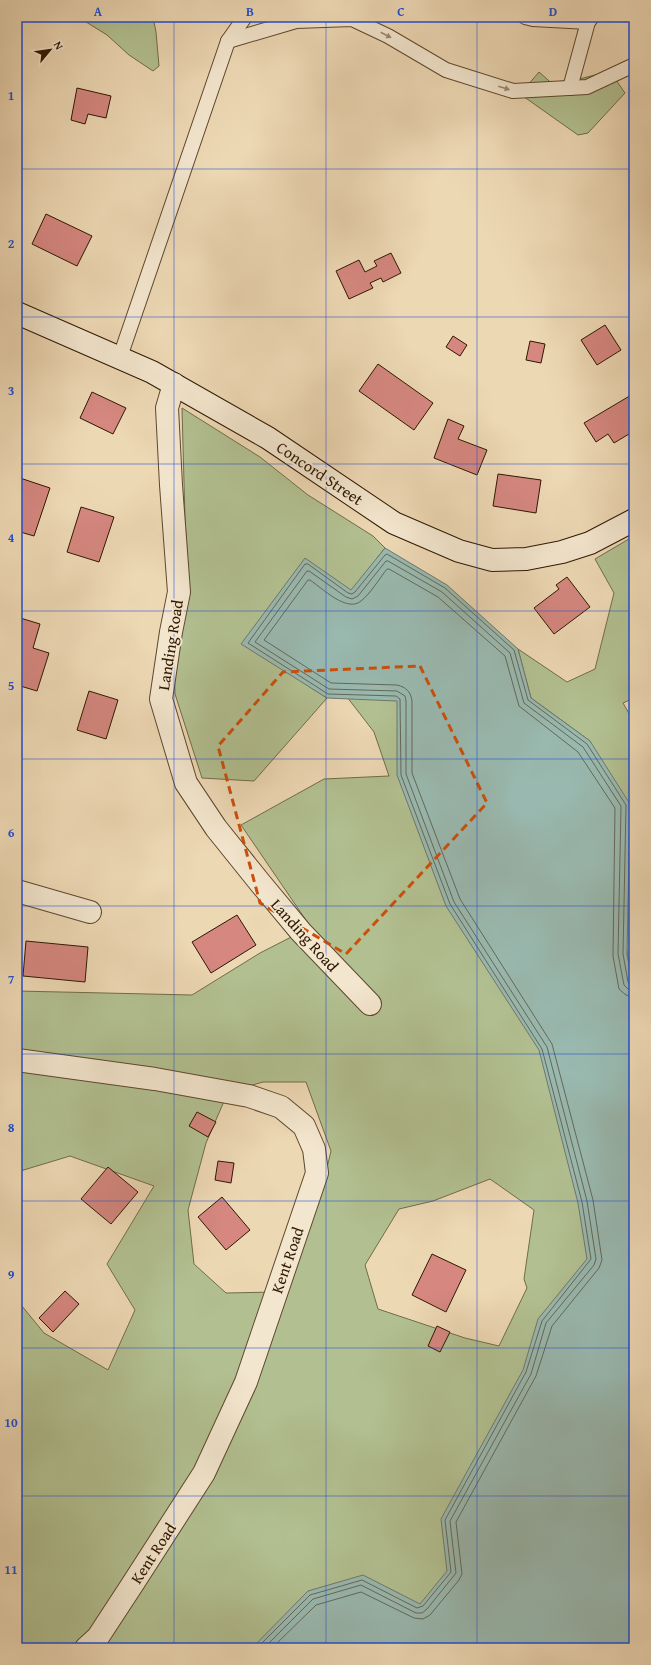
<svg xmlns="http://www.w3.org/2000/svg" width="651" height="1665" font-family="'Gentium Book Plus',serif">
  <rect width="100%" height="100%" fill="#edd8b4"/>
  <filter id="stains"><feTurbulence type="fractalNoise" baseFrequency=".005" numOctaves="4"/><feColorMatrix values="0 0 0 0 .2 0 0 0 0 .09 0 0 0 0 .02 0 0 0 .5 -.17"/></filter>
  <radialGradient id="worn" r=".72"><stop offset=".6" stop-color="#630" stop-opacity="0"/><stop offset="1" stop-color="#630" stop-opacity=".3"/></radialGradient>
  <!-- green -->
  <g fill="#b2c091" stroke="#706c48" fill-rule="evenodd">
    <path d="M78 17H153L156 32 159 66 153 71 129 55 107 35Z"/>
    <path d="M539 72 565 95 579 79 595 75 616 80 625 93 588 133 578 135 520 94Z"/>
    <path d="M182 408 260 457 308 495 373 536 385 548 377 558 631 974 590 741 531 698 518 649 567 682 595 669 614 593 595 559 634 536V698L623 703 634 722V1648H109L90 1629 72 1648H17V1300L44 1333 108 1370 135 1310 107 1264 154 1186 70 1156 17 1172V991L192 995 260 953 301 932 312 929 241 825 324 779 389 776 374 732 347 697 293 676 327 698 254 781 202 778 175 694 174 656 189 584 185 519ZM263 1082H306L331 1151 324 1180 276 1292 226 1293 194 1264 188 1210 206 1143 228 1092ZM490 1179 534 1210 524 1279 527 1288 499 1346 465 1338 378 1309 365 1265 399 1209 433 1201Z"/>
  </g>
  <!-- water -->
  <path fill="#99b9b0" stroke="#6e786a" d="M385 548 447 585 518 649 531 698 590 741 630 804 627 954 634 993V1648H252L308 1591 363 1575 420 1604 447 1571 441 1519 523 1370 538 1319 587 1259 578 1203 539 1050 446 906 397 775V701L327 698 241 644 305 558 351 590Z"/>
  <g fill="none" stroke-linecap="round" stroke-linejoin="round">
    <!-- shore -->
    <g stroke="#646858" stroke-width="1">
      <path d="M257 1648 310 1595 362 1580 417 1608 423 1606 451 1572 445 1520 526 1372 542 1321 591 1259 582 1202 542 1049 450 904 401 775 400 699 396 696 328 694 248 643 305 564H308L348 593 352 594 355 592 385 555 387 554 445 588 514 650 528 700 587 744 626 805 623 954 628 982 630 985 634 986"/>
      <path d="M264 1648 313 1599 361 1585 416 1613H422L427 1609 456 1573 450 1521 531 1374 546 1323 594 1265 596 1259 587 1201 547 1047 454 902 406 774V701L405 696 397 691 329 689 255 642 307 571H309L346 597 352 599 358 596 386 561H388L442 592 510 653 524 703 583 747 621 806 618 954 624 985 628 989 634 991"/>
      <path d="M272 1648 316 1605 361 1592 414 1618 423 1619 430 1615 459 1580 462 1574 456 1522 536 1376 552 1326 599 1268 602 1260 593 1200 552 1044 460 899 412 773V701C411 692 406 687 397 685L331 683 264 640 308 580H310C322 588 347 613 361 601 371 593 379 579 387 569H389L438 597 505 656 519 706 578 752 615 808 613 956 619 989 626 995 634 997"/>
    </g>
  </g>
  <!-- building -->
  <g fill="#d58780" stroke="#2e1700">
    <path d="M77 88 111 96 106 118 88 114 85 124 71 120Z"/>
    <path d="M46 214 92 236 77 266 32 244Z"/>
    <path d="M391 253 401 273 383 282 381 278 370 283 373 288 349 299 336 271 359 260 365 272 377 266 374 261Z"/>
    <path d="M605 325 621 350 597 365 581 340Z"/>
    <path d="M453 336 467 345 460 356 446 347Z"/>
    <path d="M530 341 545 344 541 363 526 360Z"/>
    <path d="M378 364 433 403 414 430 359 391Z"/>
    <path d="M92 392 126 408 113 434 80 418Z"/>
    <path d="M633 394 634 396V431L614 443 608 434 596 442 584 423Z"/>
    <path d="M448 419 464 426 458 439 487 450 477 475 434 458Z"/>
    <path d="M498 474 541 480 536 513 493 506Z"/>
    <path d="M17 477 50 488 34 536 17 531Z"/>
    <path d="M81 507 114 517 99 562 67 552Z"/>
    <path d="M567 577 590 607 554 634 534 608 559 589 556 585Z"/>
    <path d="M17 617 40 624 33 648 49 653 37 691 17 685Z"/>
    <path d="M89 691 118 700 106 739 77 730Z"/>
    <path d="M237 915 256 945 211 973 192 942Z"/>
    <path d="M26 941 88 947 85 982 23 976Z"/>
    <path d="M197 1112 216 1122 208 1137 189 1126Z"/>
    <path d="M218 1161 234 1163 231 1183 215 1180Z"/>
    <path d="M108 1167 138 1192 111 1224 81 1199Z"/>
    <path d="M222 1197 250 1230 226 1250 198 1217Z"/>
    <path d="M432 1254 466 1270 446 1312 412 1295Z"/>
    <path d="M65 1291 79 1304 53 1332 39 1318Z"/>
    <path d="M437 1326 450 1332 440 1352 428 1346Z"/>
  </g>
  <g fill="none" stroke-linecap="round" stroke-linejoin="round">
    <defs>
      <g id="lane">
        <path d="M525 17 533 19 588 22 592 17"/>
        <path d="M228 41 296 21 352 19 388 36 446 70 513 91 587 87 634 65"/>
        <path d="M570 88 588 22"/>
        <path d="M120 357 228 41 245 17"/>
      </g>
      <g id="street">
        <path d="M174 384 167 408 171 485 179 592 171 632 161 699 186 783 216 828 261 884 301 932 370 1004"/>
        <path d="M17 891 90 912"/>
        <path d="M17 1060 155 1079 249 1096 281 1107 304 1126 314 1149 317 1173 246 1382 204 1473 132 1585 98 1637 86 1648"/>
      </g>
      <path id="secondary" d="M17 313 152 372 268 438 394 523 459 551 492 560 526 559 562 552 590 543 634 520"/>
    </defs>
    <!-- lane casing -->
    <use href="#lane" stroke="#5e472d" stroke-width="16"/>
    <!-- street casing -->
    <use href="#street" stroke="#5e472d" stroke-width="24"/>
    <!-- secondary casing -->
    <use href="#secondary" stroke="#2e1700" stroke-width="24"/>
    <!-- lane -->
    <use href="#lane" stroke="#f3e6ce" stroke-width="14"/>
    <!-- street -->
    <use href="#street" stroke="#f3e6ce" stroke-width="22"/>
    <!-- secondary -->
    <use href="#secondary" stroke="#f3e6ce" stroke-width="22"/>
  </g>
  <!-- one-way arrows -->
  <defs><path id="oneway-solid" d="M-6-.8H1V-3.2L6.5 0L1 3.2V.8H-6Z"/></defs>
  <g fill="#9a8971">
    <use href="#oneway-solid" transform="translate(386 35) rotate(28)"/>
    <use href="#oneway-solid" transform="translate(504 88) rotate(17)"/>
  </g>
  <!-- marked area -->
  <path fill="none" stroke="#cc4f0a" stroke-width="3" stroke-dasharray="8 5" stroke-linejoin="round" d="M420 666 487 803 346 954 260 903 218 746 283 672Z"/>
  <!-- grid -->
  <path fill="none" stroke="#1d4ed8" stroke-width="1" stroke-opacity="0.55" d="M174 17V1648M326 17V1648M477 17V1648M17 169H634M17 317H634M17 464H634M17 611H634M17 759H634M17 906H634M17 1054H634M17 1201H634M17 1348H634M17 1496H634"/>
  <g text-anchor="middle" stroke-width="4" stroke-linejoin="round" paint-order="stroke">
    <!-- street labels -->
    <g font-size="16" fill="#2e1700" stroke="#f3e6ce">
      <text transform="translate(320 473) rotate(34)" y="6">Concord Street</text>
      <text transform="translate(170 645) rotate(-81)" y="6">Landing Road</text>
      <text transform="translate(305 935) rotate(48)" y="6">Landing Road</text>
      <text transform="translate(287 1260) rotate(-71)" y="6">Kent Road</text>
      <text transform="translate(153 1553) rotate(-57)" y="6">Kent Road</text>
    </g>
  </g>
  <!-- margin -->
  <rect width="651" height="1665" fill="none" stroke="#edd8b4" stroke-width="44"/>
  <!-- north arrow -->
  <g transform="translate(50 50) rotate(61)" stroke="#f3e6ce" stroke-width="3" paint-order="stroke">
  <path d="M0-3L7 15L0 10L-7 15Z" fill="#2e1700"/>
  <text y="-6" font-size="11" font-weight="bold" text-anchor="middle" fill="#2e1700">N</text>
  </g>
  <rect x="22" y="22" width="607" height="1621" fill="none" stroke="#1d4ed8" stroke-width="1.5"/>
  <g font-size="13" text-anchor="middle" font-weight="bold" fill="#1d4ed8">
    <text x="98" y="16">A</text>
    <text x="250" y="16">B</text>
    <text x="401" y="16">C</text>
    <text x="553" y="16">D</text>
    <text x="11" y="100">1</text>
    <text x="11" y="248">2</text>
    <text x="11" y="395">3</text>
    <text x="11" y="542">4</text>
    <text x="11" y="690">5</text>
    <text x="11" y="837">6</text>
    <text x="11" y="984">7</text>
    <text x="11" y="1132">8</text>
    <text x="11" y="1279">9</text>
    <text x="11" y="1427">10</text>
    <text x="11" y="1574">11</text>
  </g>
  <rect width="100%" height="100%" filter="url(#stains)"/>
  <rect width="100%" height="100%" fill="url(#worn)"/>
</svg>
